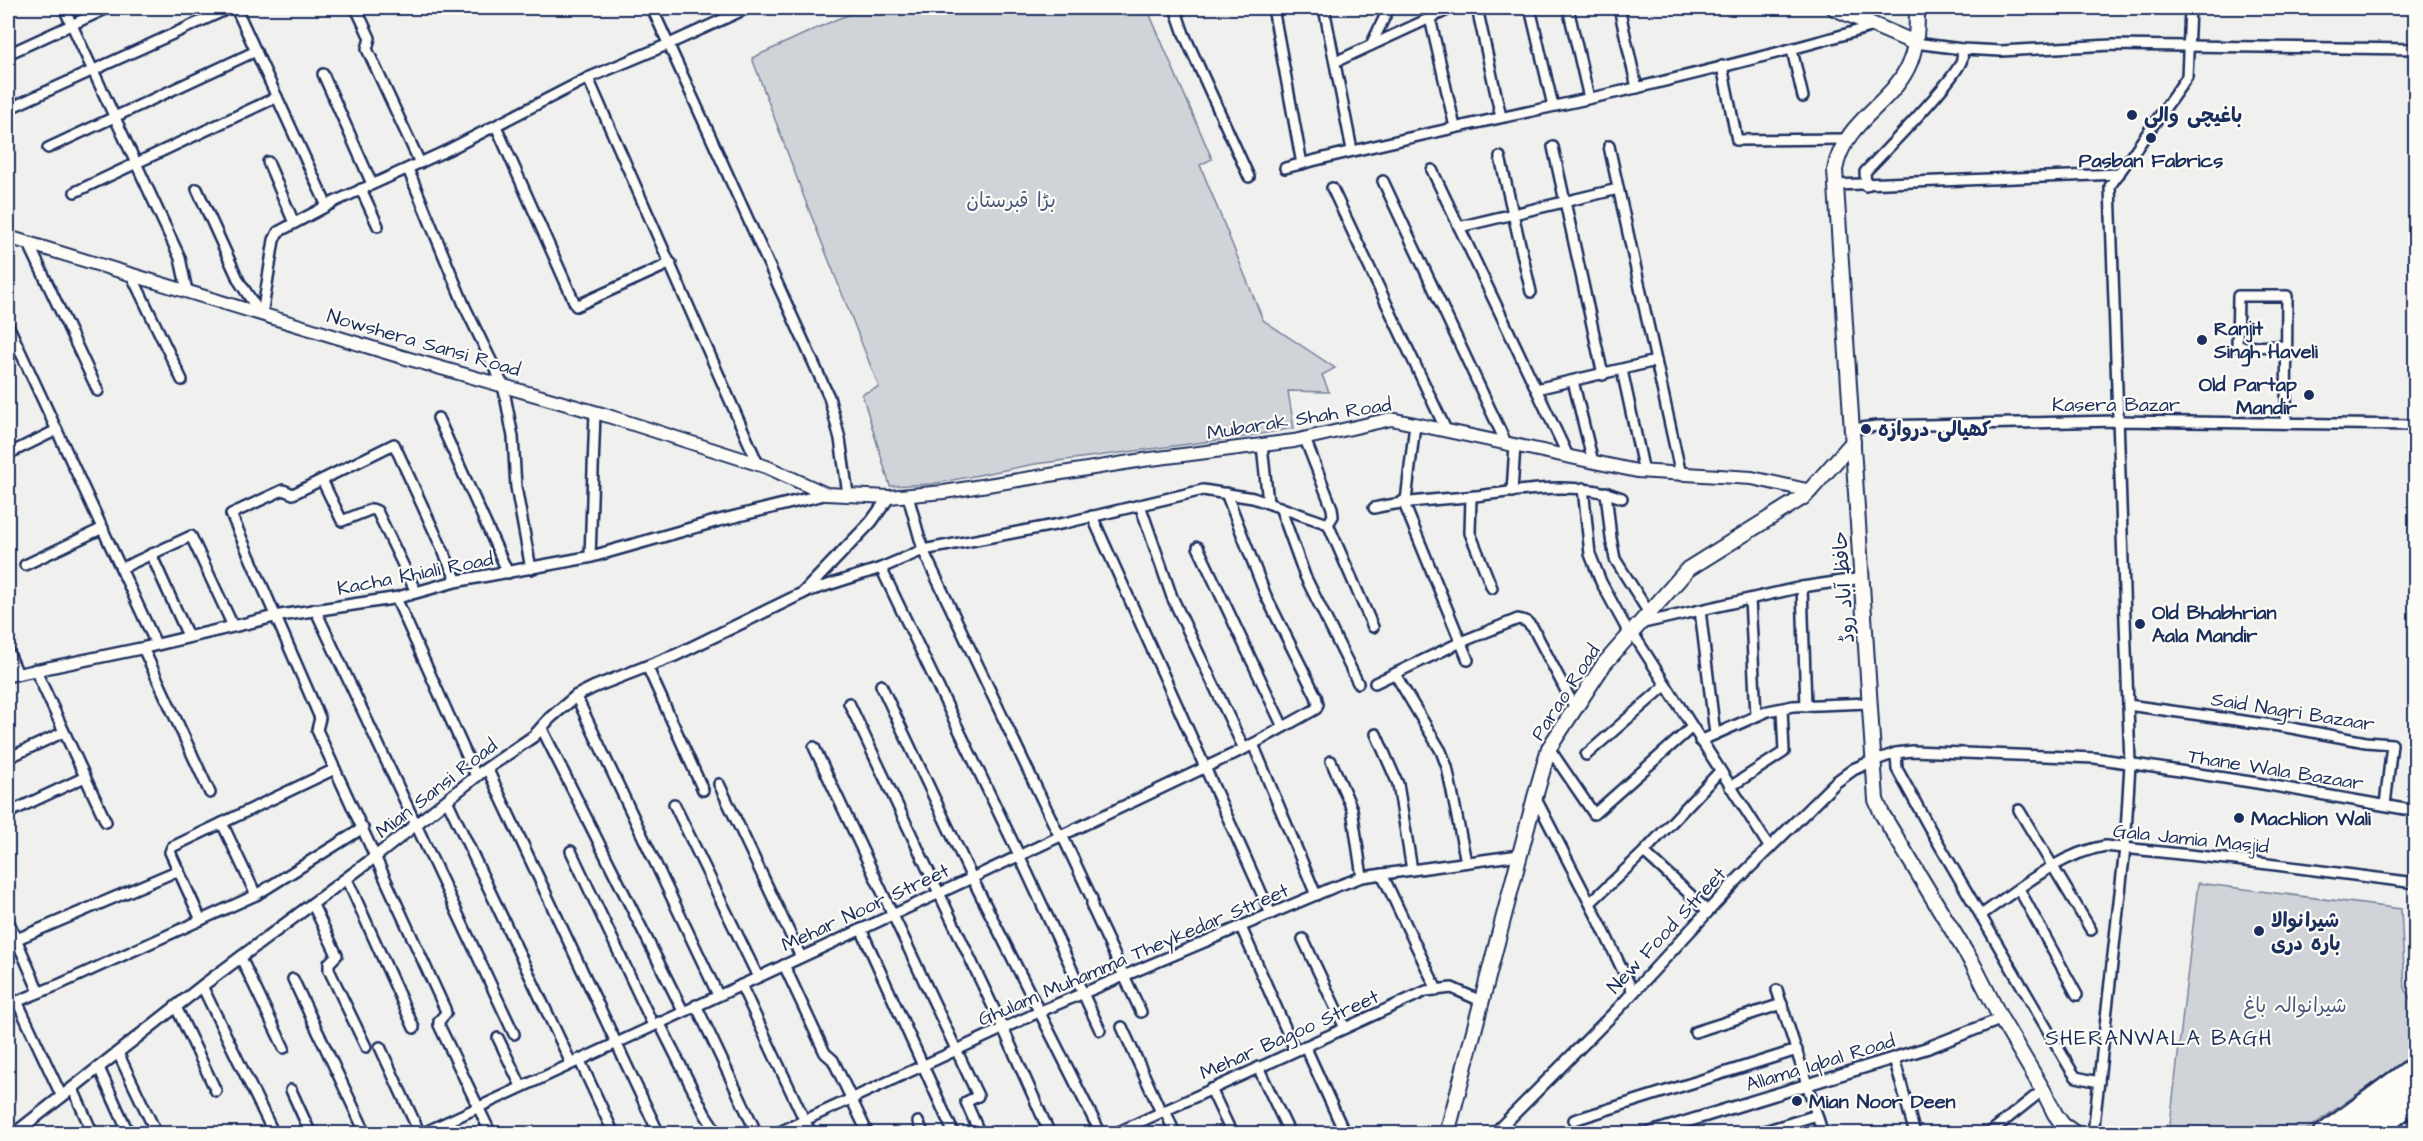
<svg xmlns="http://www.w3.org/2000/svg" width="2423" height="1141" font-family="'Architects Daughter','Playpen Sans Arabic',sans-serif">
  <rect width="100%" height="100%" fill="#f0f0ee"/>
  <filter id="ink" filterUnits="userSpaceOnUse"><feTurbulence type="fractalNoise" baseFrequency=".0167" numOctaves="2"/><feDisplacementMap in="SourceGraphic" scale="12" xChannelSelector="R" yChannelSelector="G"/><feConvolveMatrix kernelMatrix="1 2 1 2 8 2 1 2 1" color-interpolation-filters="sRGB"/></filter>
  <g filter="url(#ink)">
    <!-- green -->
    <g fill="#d0d3d8" stroke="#76819b" stroke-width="1.5">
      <path d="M868 8H1147L1212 159 1200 165 1263 320 1335 368 1322 375 1329 392 1288 391 1294 428 1243 437 1035 464 932 484 890 486 862 394 879 387 807 205 752 58 837 19Z"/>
      <path d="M2198 883 2401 909 2405 990 2415 1006V1053L2302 1133H2169Z"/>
    </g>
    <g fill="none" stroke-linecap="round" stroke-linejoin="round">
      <defs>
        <g id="minor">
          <path d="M8 8H9"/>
          <path d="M64 8 180 258 187 291"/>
          <path d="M236 8 327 206"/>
          <path d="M356 8 370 38 367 49 420 163"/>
          <path d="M652 8 829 397 840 439 848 494"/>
          <path d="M1175 8 1184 34 1249 177"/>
          <path d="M1273 8 1302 164"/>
          <path d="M1324 8 1352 150"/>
          <path d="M1477 8 1501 117"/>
          <path d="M1530 8 1553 106"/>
          <path d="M1568 8 1589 98"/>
          <path d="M1619 8 1637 88"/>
          <path d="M1430 18 1455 127"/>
          <path d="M1915 43 1962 49 2001 51 2111 45 2416 49"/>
          <path d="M1371 45 1389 8"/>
          <path d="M1792 50 1803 97"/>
          <path d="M8 54 108 8"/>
          <path d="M1335 62 1452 8"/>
          <path d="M1722 66 1737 140 1845 139"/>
          <path d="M323 74 372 184"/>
          <path d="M588 78 758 464"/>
          <path d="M8 109 230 8"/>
          <path d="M496 126 576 306 671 263"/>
          <path d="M1609 146 1681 475"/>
          <path d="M1553 147 1603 375"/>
          <path d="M48 148 256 51"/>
          <path d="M1500 157 1531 292"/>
          <path d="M268 162 294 223"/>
          <path d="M1285 168C1401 137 1519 115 1636 88 1715 69 1795 49 1874 26"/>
          <path d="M408 169 465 307 503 385 513 437 516 487 531 569"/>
          <path d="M1432 170 1568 456"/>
          <path d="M1383 181 1506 443"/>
          <path d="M1836 185 2119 174"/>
          <path d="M1866 186 1865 172C1882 154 1959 76 1962 59 1963 56 1962 52 1962 49"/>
          <path d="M1332 188 1446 430"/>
          <path d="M197 189 239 281 261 315"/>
          <path d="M361 189 378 226"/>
          <path d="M75 192 277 97"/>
          <path d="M1459 227 1618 189"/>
          <path d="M29 244 98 391"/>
          <path d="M131 274 182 380"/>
          <path d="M262 315 274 240 278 232 336 201 448 150 588 78 669 44 748 8"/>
          <path d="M8 325 156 644"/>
          <path d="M1622 370 1644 472"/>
          <path d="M1573 381 1593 462"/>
          <path d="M1536 389 1656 361"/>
          <path d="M438 418 508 573"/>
          <path d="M2286 423 2287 296H2238L2237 347 2286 346"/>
          <path d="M1852 429 1877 426 2118 421 2416 425"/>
          <path d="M1305 439 1332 508 1333 516 1328 524"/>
          <path d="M1262 445 1268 503"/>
          <path d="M8 454 57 430"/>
          <path d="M322 480 342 521 372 509 377 511 416 592"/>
          <path d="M1583 488 1590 554 1601 582 1630 635"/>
          <path d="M1512 492 1515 445"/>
          <path d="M1606 492 1611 538 1615 559 1649 613"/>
          <path d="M908 496 923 550 1057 831 1062 835 1092 899V907L1141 1012"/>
          <path d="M1471 497 1470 533 1492 588"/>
          <path d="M1403 501 1468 660"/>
          <path d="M1406 501 1415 424"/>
          <path d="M1140 505 1172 597 1244 749"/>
          <path d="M1280 507 1305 576 1358 683"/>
          <path d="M1374 508C1408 500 1440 500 1475 496 1522 491 1576 480 1622 498"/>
          <path d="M1092 516 1271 914"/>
          <path d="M1198 547 1283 727"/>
          <path d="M151 554 188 636"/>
          <path d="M590 557 595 412"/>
          <path d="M25 565 103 528"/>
          <path d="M122 568 191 536 233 626"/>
          <path d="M881 568 1019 855 1100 1030"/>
          <path d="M457 581 394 444 293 494 283 490 231 514 320 718 317 730 445 1009 446 1013 439 1021V1025L491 1134"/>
          <path d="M1802 587 1806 706"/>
          <path d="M803 593 881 568 923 550 1065 523 1203 490 1253 498 1328 524 1373 627"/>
          <path d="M396 598 476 776"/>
          <path d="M1750 599 1756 715"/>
          <path d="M315 609 514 1034"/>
          <path d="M1700 610 1715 734"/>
          <path d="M1639 624 1802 587 1862 578"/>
          <path d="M1632 632 1770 848"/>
          <path d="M143 648 210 793"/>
          <path d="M8 651 18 674"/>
          <path d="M647 666 703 790"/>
          <path d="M35 669 106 822"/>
          <path d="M1395 674 1441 751 1447 767 1466 862"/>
          <path d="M1375 683 1461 642 1518 619 1526 621 1533 628 1575 708"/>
          <path d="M881 685 972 878 1101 1134"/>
          <path d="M576 696 718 995"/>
          <path d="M849 703 1003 1028 1050 1134"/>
          <path d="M2128 705 2286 727 2366 742 2392 744 2385 805"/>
          <path d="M542 729 683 1011"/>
          <path d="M1376 734 1398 784 1412 870"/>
          <path d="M1700 741 1768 711 1793 706 1869 703"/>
          <path d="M1253 744 1316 895"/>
          <path d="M814 747 978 1096 966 1102 980 1134"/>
          <path d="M1549 748 1594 814 1692 727"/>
          <path d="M1896 753 1897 769 1929 827 2071 1070 2076 1077 2099 1082"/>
          <path d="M1586 755 1666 685"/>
          <path d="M8 758 64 732"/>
          <path d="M1331 761 1352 809 1362 877"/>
          <path d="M1873 761 1896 753 1912 751 2095 758 2257 783 2416 811"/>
          <path d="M487 768 659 1134"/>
          <path d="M719 784 801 957"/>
          <path d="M1730 787 1784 752 1782 709"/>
          <path d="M1535 797 1600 923 1633 992"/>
          <path d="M447 800 571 1063"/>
          <path d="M674 804 758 977"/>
          <path d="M2019 810 2091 930"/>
          <path d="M8 813 85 777"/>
          <path d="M222 823 256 895"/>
          <path d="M571 851 653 1025"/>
          <path d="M1644 852 1708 911"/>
          <path d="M1382 874 1437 990"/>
          <path d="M347 879 414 1028"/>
          <path d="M2019 889 2077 995"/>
          <path d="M1590 903 1644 852 1720 771"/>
          <path d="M313 905 337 955 329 963V970L366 1047"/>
          <path d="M1981 915C2019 889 2059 854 2105 846L2236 860 2416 883"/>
          <path d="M8 920 39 992"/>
          <path d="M201 920 170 852 172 847 335 769"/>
          <path d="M1241 927 1295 1050"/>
          <path d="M861 929 954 1134"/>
          <path d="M17 939 179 870"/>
          <path d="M1303 939 1345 1028"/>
          <path d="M241 958 284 1048"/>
          <path d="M784 965 825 1053 833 1060 868 1134"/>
          <path d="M293 979 366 1134"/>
          <path d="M741 985 811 1134"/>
          <path d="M202 986 274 1134"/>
          <path d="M1777 990 1823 1134"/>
          <path d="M17 1001 62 1097"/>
          <path d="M8 1005 58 985 256 895 363 828"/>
          <path d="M696 1005 757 1134"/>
          <path d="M176 1007 216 1091"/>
          <path d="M659 1022 705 1114 718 1134"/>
          <path d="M1122 1027 1161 1112"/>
          <path d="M1695 1032 1782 1004"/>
          <path d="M498 1038 521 1086"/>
          <path d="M1305 1046 1345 1134"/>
          <path d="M380 1047 420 1134"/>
          <path d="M118 1053 153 1126"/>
          <path d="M1894 1058 1915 1134"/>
          <path d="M579 1059 614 1134"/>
          <path d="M1258 1067 1290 1134"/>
          <path d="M99 1068 129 1134"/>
          <path d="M73 1089 93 1134"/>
          <path d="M1211 1089 1232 1134"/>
          <path d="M291 1090 311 1134"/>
          <path d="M1165 1110 1175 1134"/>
          <path d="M1574 1120 1797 1050"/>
          <path d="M918 1122 924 1134"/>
          <path d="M421 1134 972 878 1244 749 1316 709 1318 704 1316 696 1266 596 1226 493"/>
          <path d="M775 1134 1041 1011 1332 888 1362 877 1519 855"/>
          <path d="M1114 1134 1426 991 1452 988 1481 1001"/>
          <path d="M1755 1134 1817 1115"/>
          <path d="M1988 1134 2043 1090"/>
          <path d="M2093 1134 2125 848 2130 764 2110 186 2187 77 2190 8"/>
        </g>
        <g id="tertiary">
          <path d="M8 676 143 648 277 616 396 598 457 581 590 557 717 521 826 494"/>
          <path d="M14 1134 206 983 375 857 483 771 534 736 550 718 576 696 594 687 676 655 803 593 871 522 889 497"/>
          <path d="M1494 1134 1617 1010 1734 883 1836 782 1854 769 1873 761"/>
          <path d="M1646 1134 1927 1048 2001 1019"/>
        </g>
        <path id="secondary" d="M8 237 392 354 605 415 767 467 826 494 889 497 944 492 1143 460 1294 441 1391 419 1637 471 1752 478 1811 491"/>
        <g id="primary">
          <path d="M1834 8 1915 43"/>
          <path d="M1917 8C1917 25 1917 45 1910 62 1893 105 1844 119 1835 170L1876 800 1882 814 1974 966 2001 1019 2043 1090 2055 1114 2063 1125 2076 1134"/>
          <path d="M1447 1134 1535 797 1549 748 1604 664 1688 569 1805 496 1853 442"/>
          <path d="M2336 1134 2416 1074"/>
          <path d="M2354 1134 2416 1086"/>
        </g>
        <g id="trunk">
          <path d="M2320 1134 2416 1063"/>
          <path d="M2376 1134 2416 1102"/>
        </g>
      </defs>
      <!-- minor casing -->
      <use href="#minor" stroke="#1b2f5e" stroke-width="14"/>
      <!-- tertiary casing -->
      <use href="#tertiary" stroke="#1b2f5e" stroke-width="15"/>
      <!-- secondary casing -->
      <use href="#secondary" stroke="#1b2f5e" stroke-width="16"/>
      <!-- primary casing -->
      <use href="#primary" stroke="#1b2f5e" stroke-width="18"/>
      <!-- trunk casing -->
      <use href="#trunk" stroke="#1b2f5e" stroke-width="20"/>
      <!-- minor -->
      <use href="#minor" stroke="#fdfcf7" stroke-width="9"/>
      <!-- tertiary -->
      <use href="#tertiary" stroke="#fdfcf7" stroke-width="10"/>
      <!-- secondary -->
      <use href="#secondary" stroke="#fdfcf7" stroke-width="12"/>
      <!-- primary -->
      <use href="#primary" stroke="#fdfcf7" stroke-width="14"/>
      <!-- trunk -->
      <use href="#trunk" stroke="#fdfcf7" stroke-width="15"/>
    </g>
  </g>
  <!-- markers -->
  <g fill="#1b2f5e" stroke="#fdfcf7" stroke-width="2">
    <circle cx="2132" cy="115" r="6"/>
    <circle cx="2151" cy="138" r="6"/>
    <circle cx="2202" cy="340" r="6"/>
    <circle cx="2309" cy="395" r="6"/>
    <circle cx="1866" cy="429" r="6"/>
    <circle cx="2140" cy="624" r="6"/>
    <circle cx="2239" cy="818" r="6"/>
    <circle cx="2259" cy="931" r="6"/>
    <circle cx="1797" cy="1101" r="6"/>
  </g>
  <g text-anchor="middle" stroke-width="4.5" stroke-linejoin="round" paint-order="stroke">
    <!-- poi labels -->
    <g font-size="20" font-weight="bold" fill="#1b2f5e" stroke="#fdfcf7" text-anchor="start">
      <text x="2144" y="122">باغیچی والی</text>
      <text x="2151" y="167" text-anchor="middle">Pasban Fabrics</text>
      <text x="2214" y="335">Ranjit<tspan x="2214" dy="23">Singh Haveli</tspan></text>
      <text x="2297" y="391" text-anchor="end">Old Partap<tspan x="2297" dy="23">Mandir</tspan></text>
      <text x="1878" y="436">کھیالی دروازہ</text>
      <text x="2152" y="619">Old Bhabhrian<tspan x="2152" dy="23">Aala Mandir</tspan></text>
      <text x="2251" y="825">Machlion Wali</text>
      <text x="2271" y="927">شیرانوالا<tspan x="2271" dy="23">بارہ دری</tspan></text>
      <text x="1809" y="1108">Mian Noor Deen</text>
    </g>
    <!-- park labels -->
    <g font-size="20" fill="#48587c" stroke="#fdfcf7">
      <text x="1011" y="207">بڑا قبرستان</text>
      <text x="2295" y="1012">شیرانوالہ باغ</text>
    </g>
    <!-- street labels -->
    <g font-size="20" fill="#1b2f5e" stroke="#fdfcf7">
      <text transform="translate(424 342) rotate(16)" y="7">Nowshera Sansi Road</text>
      <text x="2116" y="411">Kasera Bazar</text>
      <text transform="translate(1299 418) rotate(-9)" y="7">Mubarak Shah Road</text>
      <text transform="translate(415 573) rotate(-11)" y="7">Kacha Khiali Road</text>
      <text transform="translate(1843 587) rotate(-94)" y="7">حافظ آباد روڈ</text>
      <text transform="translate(1565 692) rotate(-57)" y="7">Parao Road</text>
      <text transform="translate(2293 711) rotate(9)" y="7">Said Nagri Bazaar</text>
      <text transform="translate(2276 769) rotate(9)" y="7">Thane Wala Bazaar</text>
      <text transform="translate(436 788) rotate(-38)" y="7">Mian Sansi Road</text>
      <text transform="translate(2191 838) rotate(6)" y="7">Gala Jamia Masjid</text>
      <text transform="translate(865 907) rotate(-25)" y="7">Mehar Noor Street</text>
      <text transform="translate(1666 930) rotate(-47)" y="7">New Food Street</text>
      <text transform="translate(1133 954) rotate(-23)" y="7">Ghulam Muhamma Theykedar Street</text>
      <text transform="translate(1289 1034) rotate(-24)" y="7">Mehar Bagoo Street</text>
      <text transform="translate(1820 1062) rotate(-17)" y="7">Allama Iqbal Road</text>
    </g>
    <!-- neighbourhood labels -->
    <g font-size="21" letter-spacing="1.5" fill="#1b2f5e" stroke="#fdfcf7">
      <text x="2159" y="1045">SHERANWALA BAGH</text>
    </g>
  </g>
  <!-- margin -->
  <rect width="2423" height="1141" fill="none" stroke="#fdfcf7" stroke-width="30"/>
  <rect x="15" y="15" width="2393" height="1111" fill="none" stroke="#1b2f5e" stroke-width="2" filter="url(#ink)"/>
</svg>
